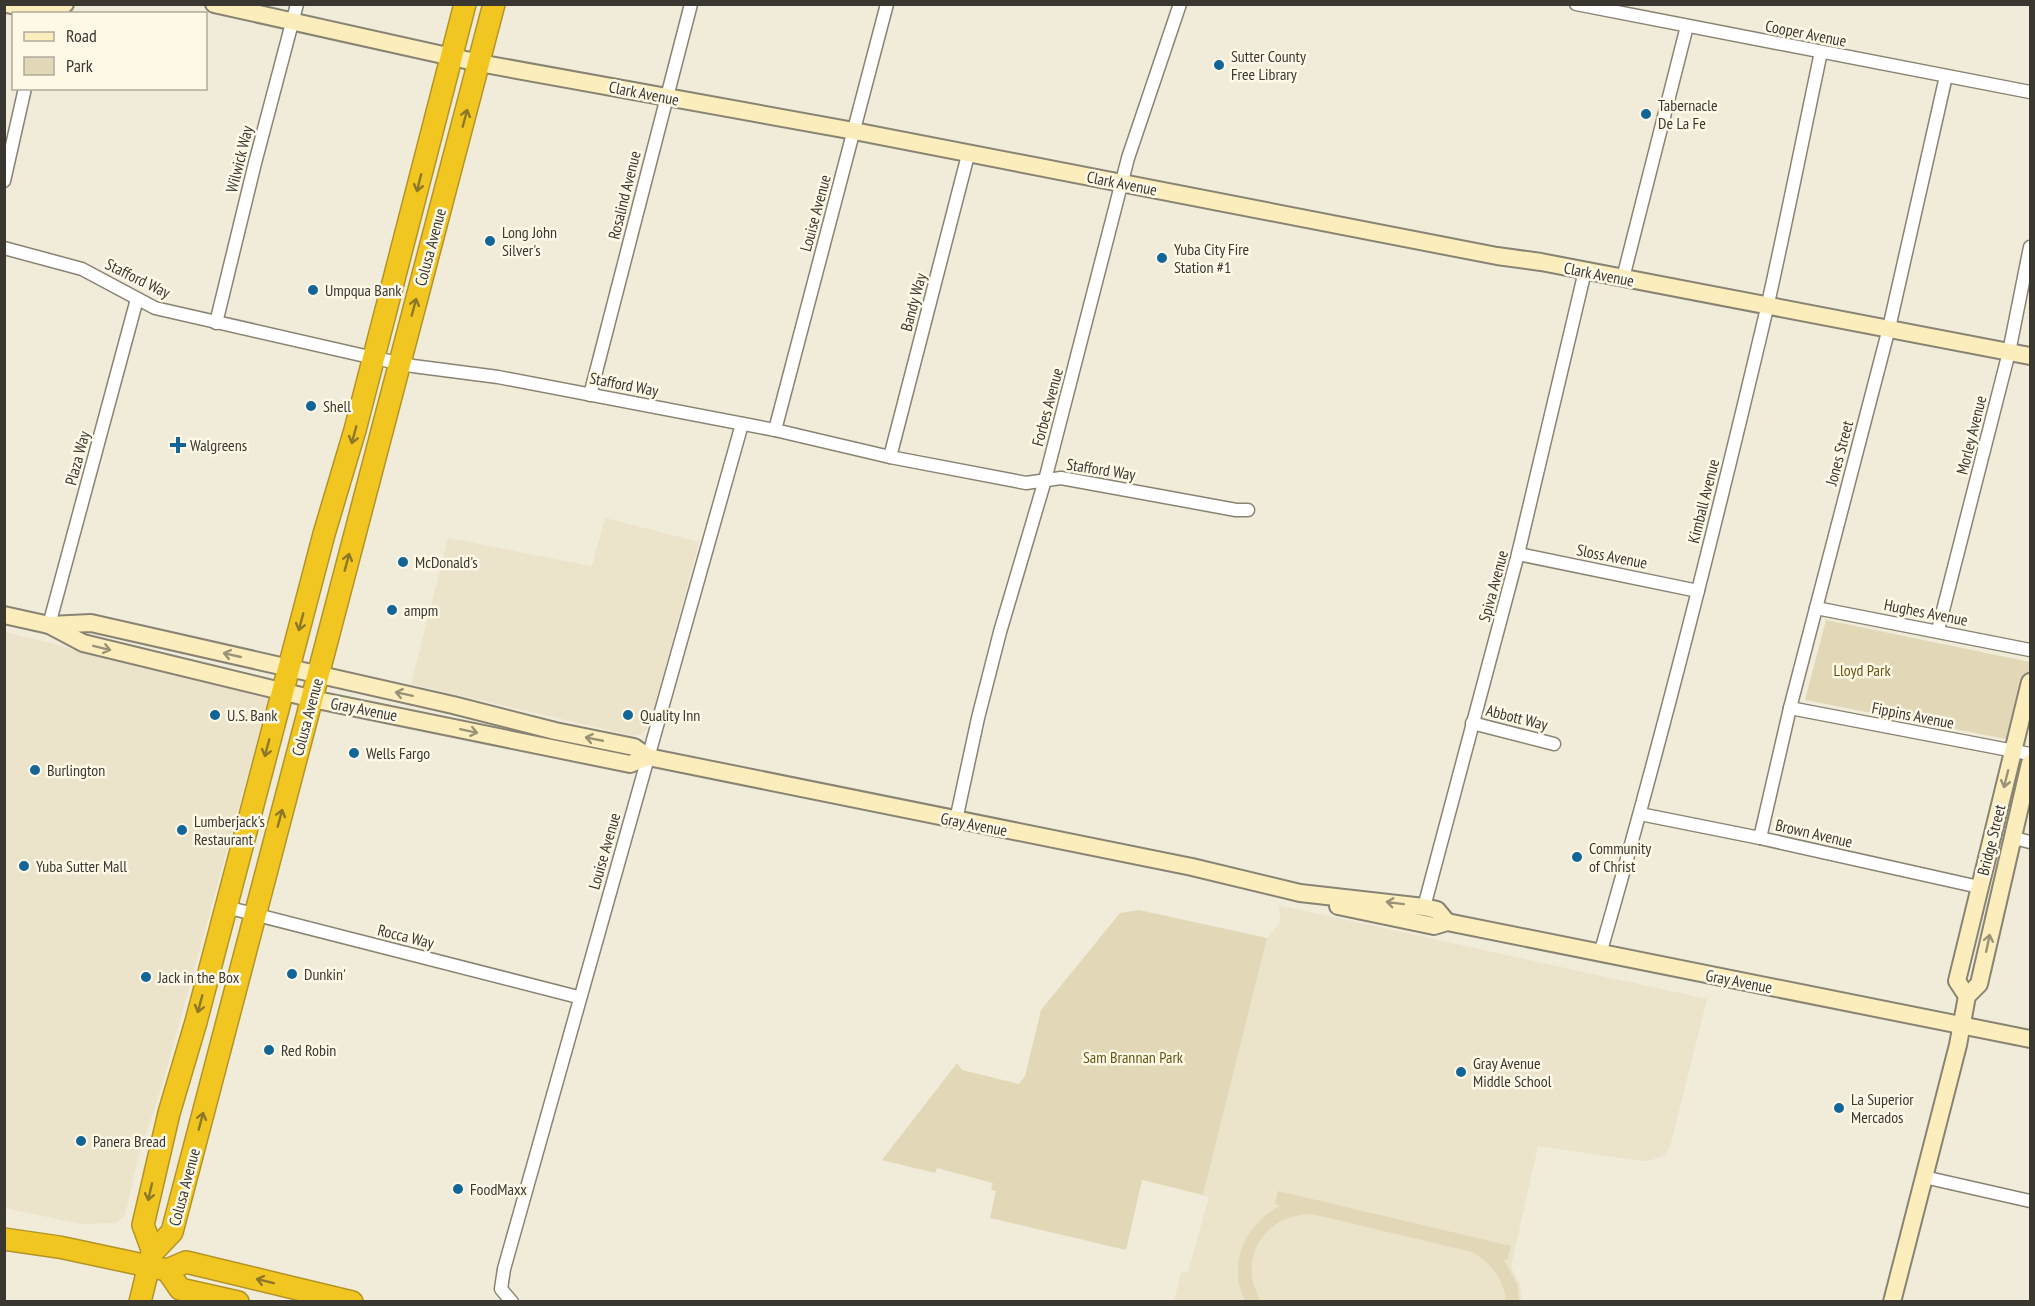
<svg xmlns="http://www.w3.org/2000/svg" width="2035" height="1306" font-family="'PT Sans Narrow',sans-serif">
  <rect width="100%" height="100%" fill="#f1ebda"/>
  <!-- built -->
  <g fill="#ebe3ca">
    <path d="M605 518 699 542 649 727 642 734 634 736 411 684 448 538 592 566Z"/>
    <path d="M5 632 269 697 162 1086 138 1158 125 1215 116 1223 81 1224 5 1208Z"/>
    <path d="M1278 905 1707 999 1670 1147 1664 1155 1652 1160 1641 1161 1538 1146 1511 1267 1520 1284 1522 1301 1174 1302 1181 1272H1188L1209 1197 1203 1195 1267 938 1281 922Z"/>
  </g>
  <!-- green -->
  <g fill="#e2d7b6">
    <path d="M1826 620 2030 662V703L2021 742 1805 700Z"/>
    <path d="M1139 910 1267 938 1203 1195 1142 1180 1126 1250 990 1218 996 1191 991 1190 993 1183 937 1168 935 1173 882 1160 957 1063 962 1070 1019 1084 1025 1076 1041 1010 1120 913Z"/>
    <path d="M1278 1191 1511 1246 1507 1260H1504L1517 1284 1519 1301H1506C1504 1279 1491 1263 1472 1252L1312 1214C1264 1214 1236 1259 1261 1301H1245C1227 1264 1245 1224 1280 1206L1275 1204Z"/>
  </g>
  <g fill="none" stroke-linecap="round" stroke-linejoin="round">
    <defs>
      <g id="street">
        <path d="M1576 4 2030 92"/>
        <path d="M4 181 25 88"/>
        <path d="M4 248 82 269 155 308 374 358 413 366 498 377 775 430 890 457 1026 483 1061 478 1236 510H1248"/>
        <path d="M1623 278 1687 26"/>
        <path d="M216 323 255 163 297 4"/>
        <path d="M590 395 691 4"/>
        <path d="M775 430 887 4"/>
        <path d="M890 457 968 155"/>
        <path d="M1518 554 1698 591"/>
        <path d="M1816 608 2030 650"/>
        <path d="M49 625 137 299"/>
        <path d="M1938 630 2009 352 2030 247"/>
        <path d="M1790 708 2030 754"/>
        <path d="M1472 723 1554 744"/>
        <path d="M1640 814 1760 838 1979 887"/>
        <path d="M956 820 978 718 1000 632 1045 480 1128 158 1180 4"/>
        <path d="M1760 838 1790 708 1889 328 1946 76"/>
        <path d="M2014 838 2030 842"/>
        <path d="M226 907 578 997"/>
        <path d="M1424 907 1518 554 1585 271"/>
        <path d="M1600 954C1662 740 1716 524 1767 308 1786 223 1803 137 1821 52"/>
        <path d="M1924 1177 2030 1201"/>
        <path d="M512 1302 501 1289 504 1269C581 986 663 705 742 424"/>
      </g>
      <g id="secondary">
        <path d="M7 4 47 13 65 4"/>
        <path d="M214 4 479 63 854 131 1497 256 1541 262 2030 356"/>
        <path d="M4 615 49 625 83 643 322 701 630 764 648 757"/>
        <path d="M49 625 91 623 453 705 555 731 634 747 648 757 1192 867 1300 893 1424 907 1437 910 1447 922"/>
        <path d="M1338 906 1434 926 1447 922 2030 1039"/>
        <path d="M1967 996 1957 981 2030 682"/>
        <path d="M1892 1302 1958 1045 1967 996 1979 984 2030 763"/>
      </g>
      <g id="highway">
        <path d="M4 1239 59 1247 167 1270 186 1262 352 1302"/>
        <path d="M153 1252 172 1232 494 4"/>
        <path d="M153 1252 143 1225 169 1113 196 1022 324 534 355 430 465 4"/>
        <path d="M167 1270 180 1289 238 1302"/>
        <path d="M140 1302 152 1253"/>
      </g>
    </defs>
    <!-- street casing -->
    <use href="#street" stroke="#888373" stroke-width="15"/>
    <!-- secondary casing -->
    <use href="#secondary" stroke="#888373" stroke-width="20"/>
    <!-- highway casing -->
    <use href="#highway" stroke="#b29426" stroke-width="24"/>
    <!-- street -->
    <use href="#street" stroke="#fff" stroke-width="12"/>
    <!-- secondary -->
    <use href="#secondary" stroke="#fbeebc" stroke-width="16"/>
    <!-- highway -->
    <use href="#highway" stroke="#f2c620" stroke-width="21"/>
  </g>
  <!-- one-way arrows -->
  <defs><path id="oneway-shaft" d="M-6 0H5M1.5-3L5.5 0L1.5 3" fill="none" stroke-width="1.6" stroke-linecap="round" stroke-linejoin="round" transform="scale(1.5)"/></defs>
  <g stroke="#8d7729">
    <use href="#oneway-shaft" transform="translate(465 118) rotate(-75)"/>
    <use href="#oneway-shaft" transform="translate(419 183) rotate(104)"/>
    <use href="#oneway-shaft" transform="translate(414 307) rotate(-75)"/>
    <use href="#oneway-shaft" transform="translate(354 435) rotate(105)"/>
    <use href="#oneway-shaft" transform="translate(347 562) rotate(-75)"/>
    <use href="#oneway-shaft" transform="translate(301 622) rotate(105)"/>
    <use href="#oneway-shaft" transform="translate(267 748) rotate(105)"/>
    <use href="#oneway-shaft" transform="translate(280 818) rotate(-75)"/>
    <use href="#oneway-shaft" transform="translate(200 1004) rotate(105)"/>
    <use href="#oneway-shaft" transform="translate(201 1121) rotate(-75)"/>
    <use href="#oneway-shaft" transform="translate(150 1192) rotate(103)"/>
    <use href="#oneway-shaft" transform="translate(265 1281) rotate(-166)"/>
  </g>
  <g stroke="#9a9276">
    <use href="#oneway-shaft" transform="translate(102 648) rotate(14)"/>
    <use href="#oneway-shaft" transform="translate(232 655) rotate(-167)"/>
    <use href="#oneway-shaft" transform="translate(404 694) rotate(-168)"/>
    <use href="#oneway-shaft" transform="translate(469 731) rotate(12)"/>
    <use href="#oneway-shaft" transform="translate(594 739) rotate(-169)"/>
    <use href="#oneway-shaft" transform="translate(2006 779) rotate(104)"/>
    <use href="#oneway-shaft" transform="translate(1395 903) rotate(-173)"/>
    <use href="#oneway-shaft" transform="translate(1988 943) rotate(-78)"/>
  </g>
  <!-- markers -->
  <g fill="#126597" stroke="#fef9e7" stroke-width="2">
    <circle cx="1219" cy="65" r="6"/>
    <circle cx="1646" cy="114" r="6"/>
    <circle cx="490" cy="241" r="6"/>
    <circle cx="1162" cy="258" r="6"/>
    <circle cx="313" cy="290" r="6"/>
    <circle cx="311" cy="406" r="6"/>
    <path d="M175 436h6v6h6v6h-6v6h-6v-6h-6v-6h6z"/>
    <circle cx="403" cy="562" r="6"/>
    <circle cx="392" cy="610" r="6"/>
    <circle cx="215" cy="715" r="6"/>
    <circle cx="628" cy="715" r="6"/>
    <circle cx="354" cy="753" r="6"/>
    <circle cx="35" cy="770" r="6"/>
    <circle cx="182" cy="830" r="6"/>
    <circle cx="1577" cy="857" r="6"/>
    <circle cx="24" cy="866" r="6"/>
    <circle cx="292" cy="974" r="6"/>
    <circle cx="146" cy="977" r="6"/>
    <circle cx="269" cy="1050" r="6"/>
    <circle cx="1461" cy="1072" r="6"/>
    <circle cx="1839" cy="1108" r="6"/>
    <circle cx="81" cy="1141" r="6"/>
    <circle cx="458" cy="1189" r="6"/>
  </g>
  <g text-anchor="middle" stroke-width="5" stroke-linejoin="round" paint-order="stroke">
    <!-- street labels -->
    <g font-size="16" fill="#3a3731" stroke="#fef9e7">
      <text transform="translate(1806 33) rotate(11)" y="6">Cooper Avenue</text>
      <text transform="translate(644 93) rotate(11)" y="6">Clark Avenue</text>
      <text transform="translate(239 159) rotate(-76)" y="6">Wilwick Way</text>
      <text transform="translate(1122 183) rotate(11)" y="6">Clark Avenue</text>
      <text transform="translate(624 195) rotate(-76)" y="6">Rosalind Avenue</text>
      <text transform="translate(815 213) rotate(-75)" y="6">Louise Avenue</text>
      <text transform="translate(430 247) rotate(-75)" y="6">Colusa Avenue</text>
      <text transform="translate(1599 274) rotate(11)" y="6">Clark Avenue</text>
      <text transform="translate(138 278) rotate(26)" y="6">Stafford Way</text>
      <text transform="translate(913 302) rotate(-75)" y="6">Bandy Way</text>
      <text transform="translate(624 384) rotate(11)" y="6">Stafford Way</text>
      <text transform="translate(1047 407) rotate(-75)" y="6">Forbes Avenue</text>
      <text transform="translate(1971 435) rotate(-76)" y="6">Morley Avenue</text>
      <text transform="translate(1839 453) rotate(-75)" y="6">Jones Street</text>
      <text transform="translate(77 458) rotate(-75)" y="6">Plaza Way</text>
      <text transform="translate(1101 469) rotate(9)" y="6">Stafford Way</text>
      <text transform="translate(1703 501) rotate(-76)" y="6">Kimball Avenue</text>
      <text transform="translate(1612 556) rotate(11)" y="6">Sloss Avenue</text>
      <text transform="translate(1493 586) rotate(-75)" y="6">Spiva Avenue</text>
      <text transform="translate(1926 612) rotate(11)" y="6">Hughes Avenue</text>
      <text transform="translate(364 709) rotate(11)" y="6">Gray Avenue</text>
      <text transform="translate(1913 715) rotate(11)" y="6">Fippins Avenue</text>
      <text transform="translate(307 717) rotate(-75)" y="6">Colusa Avenue</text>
      <text transform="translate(1517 717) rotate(14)" y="6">Abbott Way</text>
      <text transform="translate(974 824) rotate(11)" y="6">Gray Avenue</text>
      <text transform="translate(1814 833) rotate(13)" y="6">Brown Avenue</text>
      <text transform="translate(1991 840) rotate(-76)" y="6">Bridge Street</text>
      <text transform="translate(604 851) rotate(-74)" y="6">Louise Avenue</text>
      <text transform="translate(406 936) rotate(14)" y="6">Rocca Way</text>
      <text transform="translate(1739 981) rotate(11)" y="6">Gray Avenue</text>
      <text transform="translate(184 1187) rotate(-75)" y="6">Colusa Avenue</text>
    </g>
    <!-- poi labels -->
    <g font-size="16" fill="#3a3731" stroke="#fef9e7" text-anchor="start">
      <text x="1231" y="62">Sutter County<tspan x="1231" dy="18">Free Library</tspan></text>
      <text x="1658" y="111">Tabernacle<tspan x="1658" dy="18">De La Fe</tspan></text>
      <text x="502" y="238">Long John<tspan x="502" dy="18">Silver's</tspan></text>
      <text x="1174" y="255">Yuba City Fire<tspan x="1174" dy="18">Station #1</tspan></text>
      <text x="325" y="296">Umpqua Bank</text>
      <text x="323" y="412">Shell</text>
      <text x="190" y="451">Walgreens</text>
      <text x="415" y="568">McDonald's</text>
      <text x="404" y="616">ampm</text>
      <text x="227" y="721">U.S. Bank</text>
      <text x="640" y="721">Quality Inn</text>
      <text x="366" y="759">Wells Fargo</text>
      <text x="47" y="776">Burlington</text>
      <text x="194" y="827">Lumberjack's<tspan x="194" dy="18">Restaurant</tspan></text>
      <text x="1589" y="854">Community<tspan x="1589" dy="18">of Christ</tspan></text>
      <text x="36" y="872">Yuba Sutter Mall</text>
      <text x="304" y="980">Dunkin'</text>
      <text x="158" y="983">Jack in the Box</text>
      <text x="281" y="1056">Red Robin</text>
      <text x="1473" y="1069">Gray Avenue<tspan x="1473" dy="18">Middle School</tspan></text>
      <text x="1851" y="1105">La Superior<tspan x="1851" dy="18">Mercados</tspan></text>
      <text x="93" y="1147">Panera Bread</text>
      <text x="470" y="1195">FoodMaxx</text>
    </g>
    <!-- park labels -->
    <g font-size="16" fill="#665412" stroke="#fef9e7">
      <text x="1862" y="676">Lloyd Park</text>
      <text x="1133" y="1063">Sam Brannan Park</text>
    </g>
  </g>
  <!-- border -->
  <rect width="2035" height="1306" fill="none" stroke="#3a3731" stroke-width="12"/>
  <!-- legend -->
  <rect x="12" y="12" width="195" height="78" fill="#fef9e7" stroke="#b0ab9e" stroke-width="1.5"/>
  <rect x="24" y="32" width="30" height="9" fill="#fbeebc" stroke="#b0ab9e" stroke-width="1.5"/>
  <text x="66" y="42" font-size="18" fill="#3a3731">Road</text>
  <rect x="24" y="57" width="30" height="18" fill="#e2d7b6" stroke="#b0ab9e" stroke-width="1.5"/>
  <text x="66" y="72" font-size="18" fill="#3a3731">Park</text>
</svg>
